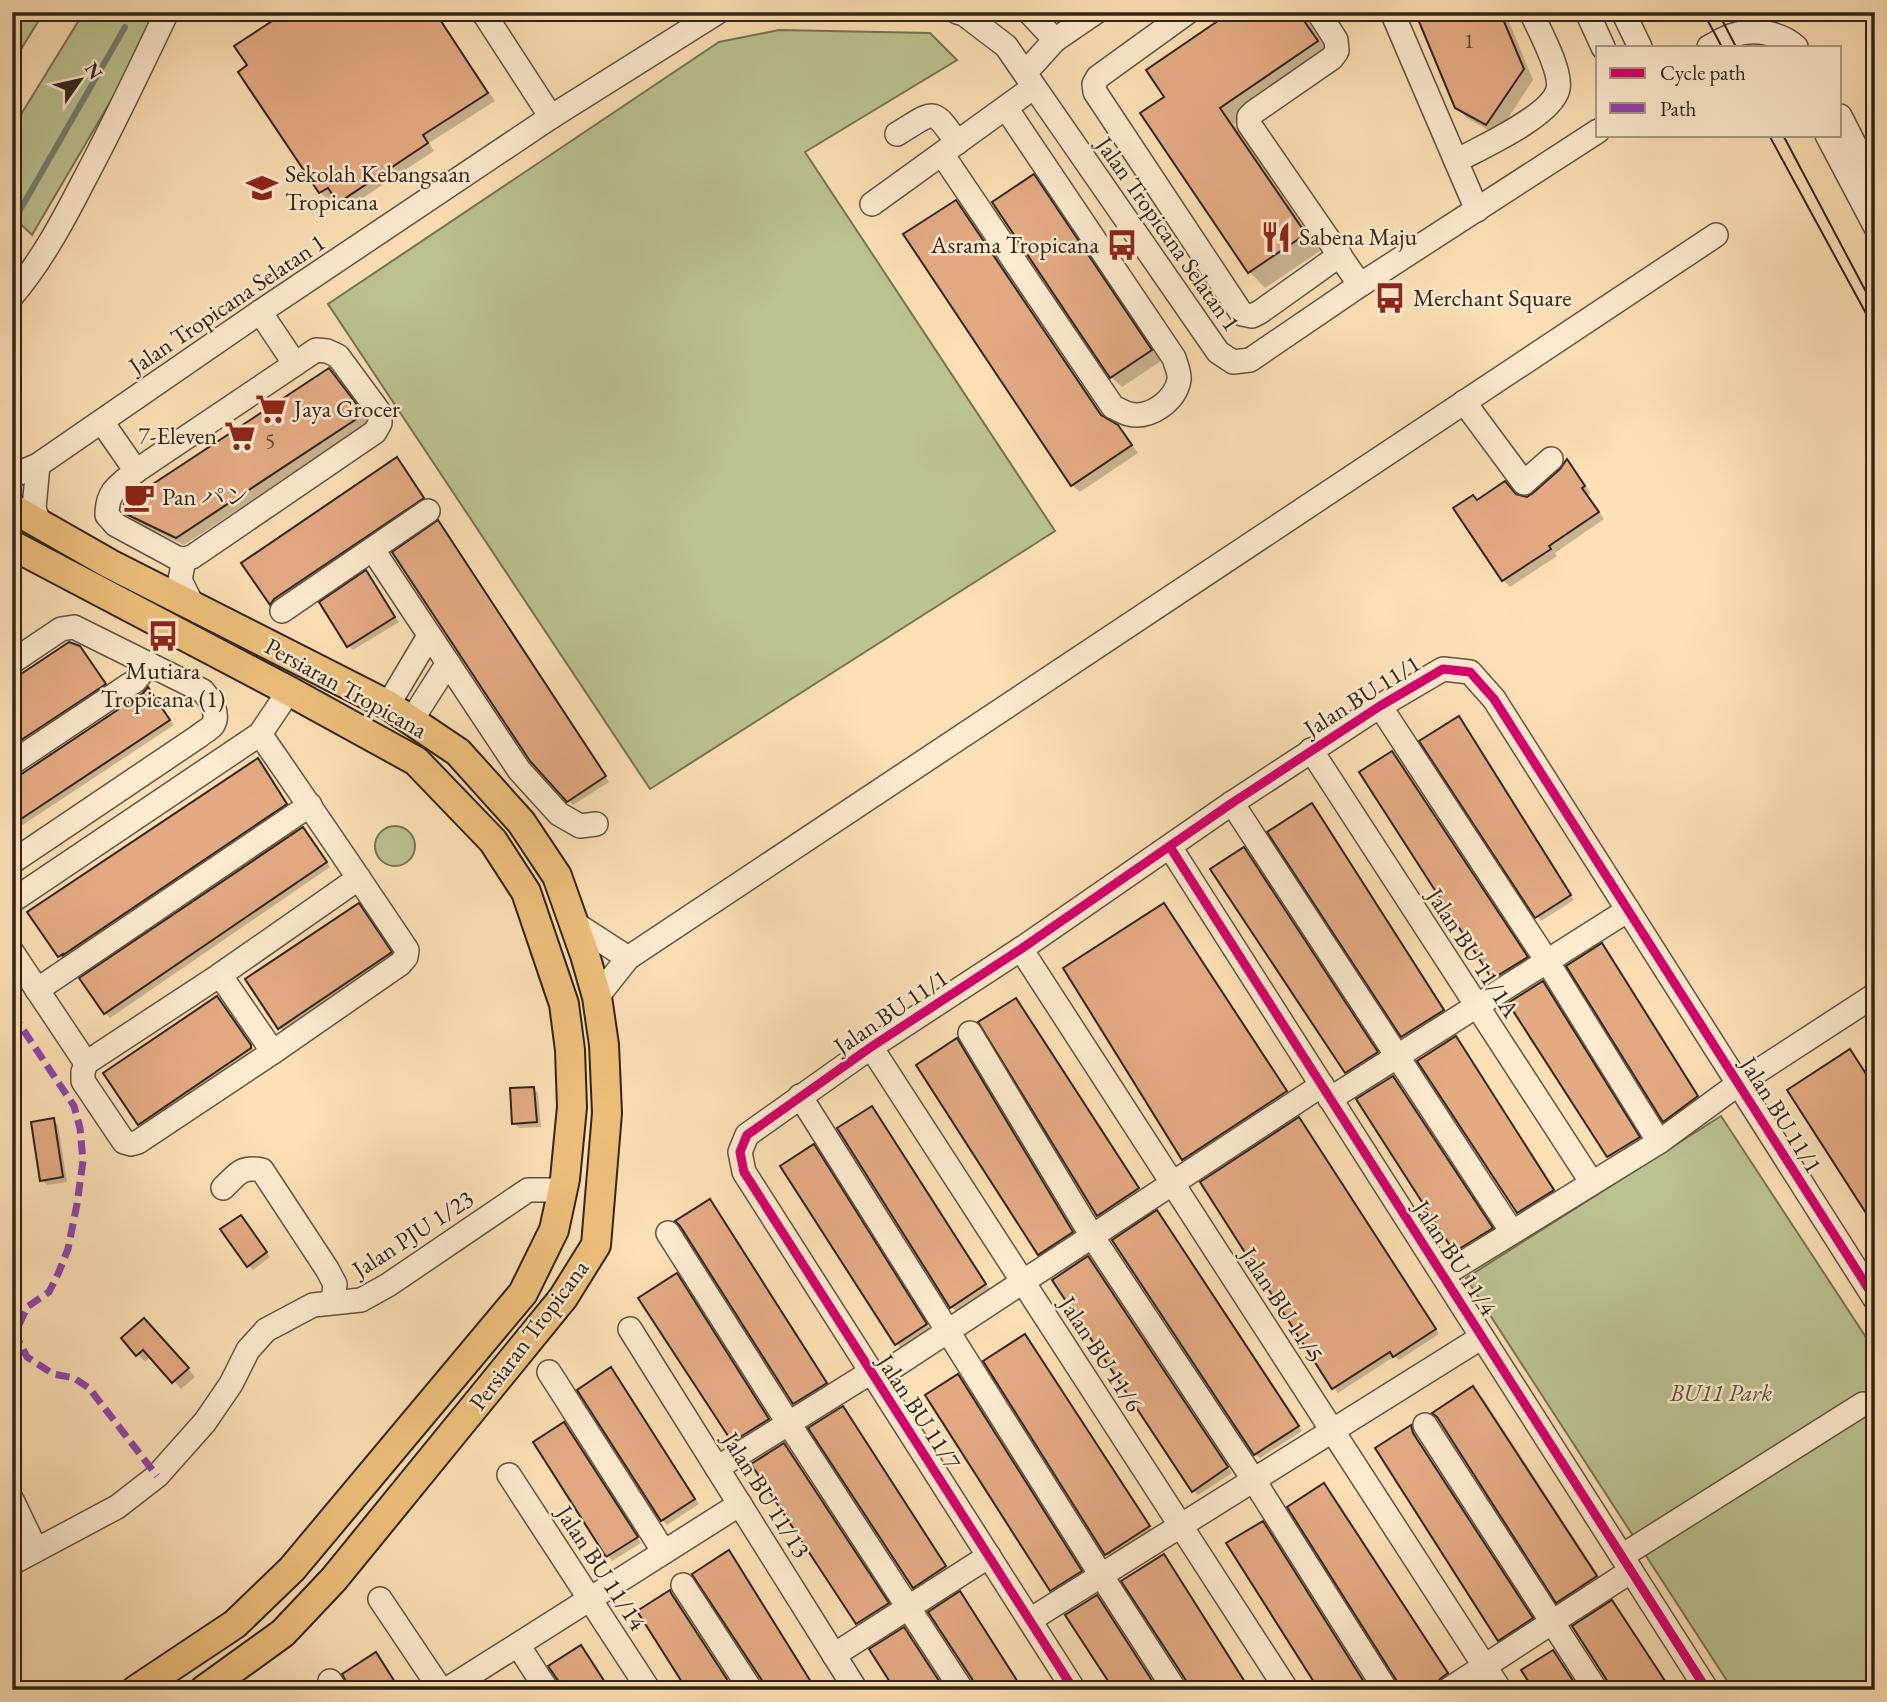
<svg xmlns="http://www.w3.org/2000/svg" width="1887" height="1702" font-family="'EB Garamond','Noto Serif JP',serif">
  <rect width="100%" height="100%" fill="#fde0b6"/>
  <filter id="stains"><feTurbulence type="fractalNoise" baseFrequency=".00286" numOctaves="4"/><feColorMatrix values="0 0 0 0 .2 0 0 0 0 .09 0 0 0 0 .02 0 0 0 .5 -.17"/></filter>
  <radialGradient id="worn" r=".72"><stop offset=".6" stop-color="#630" stop-opacity="0"/><stop offset="1" stop-color="#630" stop-opacity=".3"/></radialGradient>
  <!-- green -->
  <g fill="#bbc391" stroke="#767454" stroke-width="2">
    <path d="M12 12H44L12 64Z"/>
    <path d="M84 12H163L32 235 12 216V129Z"/>
    <path d="M779 30 930 33 957 60 805 152 1055 531 650 789 328 304 719 42Z"/>
    <circle cx="395" cy="846" r="20"/>
    <path d="M1721 1116 1875 1351V1690H1733L1466 1278Z"/>
  </g>
  <!-- shadow -->
  <g fill="#0003">
    <path d="M289 12H435L495 101 429 143 434 151 346 209 335 195 328 200 320 192 249 66Z"/>
    <path d="M1234 12H1302L1332 57 1234 124 1320 251 1265 288 1250 272 1142 114 1167 97Z"/>
    <path d="M1417 12H1505L1533 80 1497 135 1467 118 1456 107Z"/>
    <path d="M1034 177 1044 187 1161 361 1122 387 1111 377Z"/>
    <path d="M956 202 963 210 1105 419 1117 426 1125 435 1138 453 1080 492 1072 485Z"/>
    <path d="M329 370 337 378 370 423 184 545 134 521 127 513Z"/>
    <path d="M1567 462 1591 493 1588 495 1604 519 1555 553 1557 556 1510 587 1503 580 1456 508 1477 501 1516 495 1527 498 1562 471Z"/>
    <path d="M401 464 428 503 275 608 244 563Z"/>
    <path d="M438 522 609 782 573 805 568 800Z"/>
    <path d="M370 577 399 622 353 650 349 646Z"/>
    <path d="M79 647 109 689 12 754V683Z"/>
    <path d="M149 689 174 725 12 832V779L21 776 144 694Z"/>
    <path d="M1463 723 1574 900 1541 921 1537 916Z"/>
    <path d="M1392 753 1531 962 1498 983 1494 978 1362 773Z"/>
    <path d="M262 765 290 808 64 961 59 956Z"/>
    <path d="M1312 805 1317 810 1448 1015 1407 1041 1270 832Z"/>
    <path d="M307 834 330 867 110 1018 105 1013 82 979Z"/>
    <path d="M1248 854 1381 1057 1351 1077 1346 1072Z"/>
    <path d="M363 910 395 958 284 1032 279 1027Z"/>
    <path d="M1168 910 1291 1096 1188 1164 1183 1159Z"/>
    <path d="M1606 950 1702 1101 1669 1125 1664 1121Z"/>
    <path d="M1542 983 1547 988 1643 1143 1613 1161 1609 1156 1510 1003Z"/>
    <path d="M217 998 255 1051 144 1128 139 1124Z"/>
    <path d="M1020 1005 1142 1194 1103 1220 1098 1215 981 1023Z"/>
    <path d="M957 1041 962 1045 1077 1237 1044 1259 1040 1254 918 1065Z"/>
    <path d="M1460 1043 1557 1196 1523 1217 1518 1212Z"/>
    <path d="M1850 1052 1859 1061 1875 1085V1224Z"/>
    <path d="M1393 1078 1496 1233 1460 1255 1456 1250Z"/>
    <path d="M533 1088 538 1093 541 1127 519 1128 514 1123Z"/>
    <path d="M876 1113 990 1290 956 1311 951 1307Z"/>
    <path d="M1299 1119 1303 1124 1439 1334 1399 1360 1395 1356 1338 1393 1334 1388 1202 1182Z"/>
    <path d="M53 1120 58 1125 67 1182 47 1185 42 1180Z"/>
    <path d="M818 1151 930 1329 901 1348 896 1343Z"/>
    <path d="M714 1206 830 1388 799 1408 794 1403Z"/>
    <path d="M1157 1212 1302 1431 1260 1458 1255 1454Z"/>
    <path d="M245 1222 270 1257 253 1270 248 1265Z"/>
    <path d="M1088 1258 1232 1473 1198 1495 1193 1490Z"/>
    <path d="M681 1279 773 1424 738 1446 733 1441Z"/>
    <path d="M152 1327 195 1377 181 1389 151 1356 145 1362 138 1354Z"/>
    <path d="M1025 1336 1029 1340 1153 1532 1111 1559 1107 1554 985 1361Z"/>
    <path d="M616 1374 699 1504 667 1525 662 1520 579 1390Z"/>
    <path d="M958 1376 962 1381 1085 1576 1056 1594 1052 1590Z"/>
    <path d="M1473 1388 1483 1398 1606 1587 1568 1612 1558 1602Z"/>
    <path d="M847 1413 949 1571 918 1592 914 1587Z"/>
    <path d="M564 1424 569 1429 641 1543 612 1561 608 1556 536 1442Z"/>
    <path d="M1411 1427 1415 1432 1417 1439 1536 1623 1504 1644 1499 1640 1378 1449Z"/>
    <path d="M784 1445 789 1449 892 1609 862 1628 753 1464Z"/>
    <path d="M1328 1490 1451 1679 1440 1690H1401Z"/>
    <path d="M1267 1527 1369 1690H1321Z"/>
    <path d="M729 1553 734 1557 816 1690H767Z"/>
    <path d="M1164 1556 1168 1561 1250 1690H1190Z"/>
    <path d="M670 1593 675 1597 734 1690H689Z"/>
  </g>
  <g fill="none" stroke-linecap="round" stroke-linejoin="round">
    <!-- stream -->
    <path stroke="#738074" stroke-width="6" d="M12 224 125 27"/>
  </g>
  <!-- building -->
  <g fill="#e4ab83" stroke="#302418" stroke-width="2">
    <path d="M286 12H435L488 93 423 135 428 143 338 203 328 188 319 193 238 72 247 65 234 46Z"/>
    <path d="M1231 12H1298L1318 41 1220 108 1306 234 1248 273 1140 113 1164 97 1146 70Z"/>
    <path d="M1415 12H1500L1524 69 1486 125 1455 108Z"/>
    <path d="M1034 174 1152 350 1110 378 992 202Z"/>
    <path d="M956 200 1101 415 1118 425 1132 445 1071 486 903 234Z"/>
    <path d="M329 368 364 414 176 538 124 513V503Z"/>
    <path d="M397 457 424 498 274 599 270 605 241 563Z"/>
    <path d="M1567 459 1585 486 1582 488 1599 512 1549 546 1551 549 1502 581 1453 508 1473 495 1477 500 1505 481 1516 494 1527 497 1533 493 1560 469Z"/>
    <path d="M438 520 606 776 567 802 530 761 392 552Z"/>
    <path d="M366 570 395 617 347 647 319 602Z"/>
    <path d="M69 642 80 646 106 684 12 746V680Z"/>
    <path d="M148 687 170 720 12 825V777L20 775 143 693Z"/>
    <path d="M1459 716 1571 895 1535 918 1419 741Z"/>
    <path d="M1392 751 1528 957 1492 979 1359 772Z"/>
    <path d="M258 758 287 804 63 955V954L58 957 27 912Z"/>
    <path d="M1312 803 1444 1010 1401 1037 1267 832Z"/>
    <path d="M303 827 327 862 104 1014 79 978Z"/>
    <path d="M1244 847 1378 1052 1345 1073 1210 869Z"/>
    <path d="M359 903 392 952 278 1029 245 979Z"/>
    <path d="M1164 903 1287 1091 1182 1160 1063 968Z"/>
    <path d="M1602 943 1698 1096 1663 1122 1566 966Z"/>
    <path d="M1543 981 1640 1137 1607 1157 1508 1003Z"/>
    <path d="M217 996 251 1045V1048L138 1125 103 1073Z"/>
    <path d="M1016 998 1139 1188 1097 1216 978 1022Z"/>
    <path d="M1456 1036 1554 1190 1517 1213 1417 1061Z"/>
    <path d="M957 1038 1073 1232 1038 1255 916 1065Z"/>
    <path d="M1850 1049 1875 1088V1227L1787 1090Z"/>
    <path d="M1393 1076 1493 1228 1454 1252 1356 1099Z"/>
    <path d="M534 1087 537 1122 512 1124 510 1088Z"/>
    <path d="M872 1106 986 1284 950 1308 837 1128Z"/>
    <path d="M1299 1117 1436 1329 1393 1357 1390 1352 1332 1389 1200 1182Z"/>
    <path d="M54 1118 63 1177 40 1181 31 1122Z"/>
    <path d="M814 1144 927 1324 895 1345 780 1166Z"/>
    <path d="M710 1199 827 1383 793 1404 680 1226 675 1221Z"/>
    <path d="M1157 1210 1299 1426 1254 1455 1112 1240Z"/>
    <path d="M241 1215 267 1252 247 1267 220 1229Z"/>
    <path d="M1088 1256 1228 1467 1192 1492 1052 1280Z"/>
    <path d="M677 1273 769 1419 732 1442 638 1298Z"/>
    <path d="M144 1318 189 1368 172 1383 143 1350 136 1356 121 1338Z"/>
    <path d="M1025 1334 1150 1526 1105 1555 983 1361Z"/>
    <path d="M611 1367 695 1499 661 1521 577 1390Z"/>
    <path d="M958 1374 1082 1571 1050 1591 925 1395Z"/>
    <path d="M1473 1386 1597 1576 1556 1603 1437 1417 1432 1413Z"/>
    <path d="M843 1406 946 1566 913 1588 808 1428Z"/>
    <path d="M564 1422 638 1537 606 1557 533 1442Z"/>
    <path d="M1411 1425 1413 1433 1533 1618 1498 1641 1375 1448Z"/>
    <path d="M784 1443 889 1603 856 1624 751 1464Z"/>
    <path d="M1324 1483 1448 1673 1440 1679 1435 1687 1431 1690H1400L1398 1683 1287 1507Z"/>
    <path d="M1263 1521 1369 1690H1319L1226 1543Z"/>
    <path d="M729 1550 816 1690H765L763 1682 693 1576 692 1574Z"/>
    <path d="M1164 1554 1250 1690H1189L1187 1682 1121 1581Z"/>
    <path d="M670 1590 671 1593 734 1690H687L637 1611Z"/>
    <path d="M960 1591 1023 1690H976L974 1682 928 1612Z"/>
    <path d="M1097 1595 1158 1690H1114L1065 1615Z"/>
    <path d="M1612 1600 1671 1690H1610L1608 1682 1572 1626Z"/>
    <path d="M904 1627 945 1690H895L869 1649Z"/>
    <path d="M581 1645 610 1690H561L559 1682 548 1666Z"/>
    <path d="M1553 1650 1579 1690H1534L1521 1670Z"/>
    <path d="M376 1652 400 1690H350L342 1674Z"/>
  </g>
  <g fill="none" stroke-linecap="round" stroke-linejoin="round">
    <defs>
      <g id="minor">
        <path d="M483 12 551 117"/>
        <path d="M957 12 964 14 1006 46 1218 352 1233 362 1250 360 1360 285 1598 131"/>
        <path d="M1029 12 1055 40"/>
        <path d="M1188 12 1098 77 1094 84 1095 92 1242 314 1252 316 1260 312 1340 255"/>
        <path d="M1318 12 1336 40 1337 51 1332 58 1254 112 1249 117V124L1360 285"/>
        <path d="M1392 12 1477 210"/>
        <path d="M1587 12 1603 47"/>
        <path d="M1623 12 1640 47"/>
        <path d="M1709 47C1717 43 1725 37 1734 35 1754 28 1781 33 1796 47"/>
        <path d="M1025 73 1055 40 1096 12"/>
        <path d="M1840 116 1875 185"/>
        <path d="M897 134C934 112 932 105 957 143"/>
        <path d="M1827 135 1875 226"/>
        <path d="M942 154 1113 407C1118 409 1124 413 1129 414 1150 419 1175 401 1179 380 1180 373 1176 365 1174 358L1006 108"/>
        <path d="M1456 161C1480 148 1552 116 1558 89 1562 71 1539 30 1531 12"/>
        <path d="M872 204 1034 87"/>
        <path d="M12 296C41 262 63 221 83 182 113 126 140 69 167 12"/>
        <path d="M260 312 295 364"/>
        <path d="M316 350 327 351 338 356 380 413V423L375 432 192 557 184 559 177 558 116 525 107 515C107 491 118 486 136 471Z"/>
        <path d="M1464 402 1524 483 1551 459"/>
        <path d="M102 422 136 471"/>
        <path d="M38 465 34 508 39 523"/>
        <path d="M12 476 38 465 260 312 551 117 718 12"/>
        <path d="M373 550 519 770 559 814 580 826 596 824"/>
        <path d="M184 559 180 580 193 606"/>
        <path d="M282 611 428 511"/>
        <path d="M12 662 61 629 74 627 203 691C210 700 220 713 213 725 210 729 202 733 199 736L12 862"/>
        <path d="M388 705 429 636"/>
        <path d="M1380 706 1547 961 1659 1142"/>
        <path d="M411 721 448 663"/>
        <path d="M260 734C310 806 359 878 407 950L406 957 400 964 273 1052 138 1142 131 1144 124 1142 83 1081V1072L86 1063 220 975 359 878"/>
        <path d="M1311 750 1592 1183"/>
        <path d="M12 763 135 681 149 664"/>
        <path d="M1232 803 1512 1232"/>
        <path d="M1170 847 1707 1690"/>
        <path d="M12 901 260 734 289 691"/>
        <path d="M574 923 628 958 597 997"/>
        <path d="M1021 949 1500 1690"/>
        <path d="M12 952 86 1063"/>
        <path d="M628 958 1716 235"/>
        <path d="M220 975 273 1052"/>
        <path d="M37 990 310 805"/>
        <path d="M970 1033 1092 1236 1253 1479 1386 1690"/>
        <path d="M871 1047 1287 1690"/>
        <path d="M800 1096 1101 1575 1175 1690"/>
        <path d="M1330 1099 1628 910"/>
        <path d="M223 1188C238 1174 240 1166 262 1170L327 1269 335 1284 333 1302"/>
        <path d="M668 1233 789 1424 962 1690"/>
        <path d="M1443 1275 1659 1142 1738 1084 1875 995"/>
        <path d="M630 1329 856 1690"/>
        <path d="M549 1372 664 1552"/>
        <path d="M875 1379C1025 1282 1172 1182 1322 1085"/>
        <path d="M1425 1425 1596 1690"/>
        <path d="M717 1468 871 1372"/>
        <path d="M509 1475 649 1690"/>
        <path d="M12 1500 36 1550"/>
        <path d="M1622 1556 1863 1404"/>
        <path d="M12 1563 117 1507 157 1476 205 1422 231 1384 248 1350 266 1330 313 1305 361 1300 388 1285 528 1190H562"/>
        <path d="M683 1585 751 1690"/>
        <path d="M380 1599 441 1690"/>
        <path d="M1030 1620 1482 1337"/>
        <path d="M518 1645 547 1690"/>
        <path d="M834 1655 989 1556"/>
        <path d="M330 1681 336 1690"/>
        <path d="M446 1690 740 1504"/>
        <path d="M1074 1690 744 1172 740 1152 747 1135 871 1047 1021 949 1232 803 1380 706 1443 669 1470 672 1494 699 1875 1299"/>
        <path d="M1448 1690 1631 1571"/>
      </g>
      <g id="major">
        <path d="M12 508 110 564 388 705 458 752 521 822 557 876 585 955 597 997 604 1045 607 1113 596 1245 563 1298 334 1579 283 1633 204 1690"/>
        <path d="M12 545 289 691 416 761 493 841 526 892 564 1004 570 1050 572 1107 565 1179 554 1230 523 1293 292 1569 235 1624 136 1690"/>
      </g>
    </defs>
    <!-- minor casing -->
    <use href="#minor" stroke="#635340" stroke-width="26"/>
    <!-- major casing -->
    <use href="#major" stroke="#302418" stroke-width="32"/>
    <!-- minor -->
    <use href="#minor" stroke="#feebd0" stroke-width="23"/>
    <!-- major -->
    <use href="#major" stroke="#eec07b" stroke-width="28"/>
    <!-- tram -->
    <g stroke="#302418" stroke-width="2">
      <path d="M1703 12 1722 47"/>
      <path d="M1718 12 1736 47"/>
      <path d="M1769 135 1875 330"/>
      <path d="M1783 135 1873 305"/>
    </g>
    <!-- quiet -->
    <path stroke="#8e44ad" stroke-width="7" stroke-dasharray="14 7" stroke-linecap="butt" d="M12 1013 74 1106 80 1128 83 1161 77 1204 68 1249 58 1274 49 1292 27 1307 15 1334 27 1357 53 1374 74 1378 89 1388 157 1476"/>
    <defs>
      <g id="cycleway">
        <path d="M1170 847 1707 1690"/>
        <path d="M1074 1690 744 1172 740 1152 747 1135 871 1047 1021 949 1232 803 1380 706 1443 669 1470 672 1494 699 1875 1299"/>
      </g>
    </defs>
    <!-- cycleway casing -->
    <use href="#cycleway" stroke="#feebd0" stroke-width="13"/>
    <!-- cycleway -->
    <use href="#cycleway" stroke="#d6006c" stroke-width="9"/>
  </g>
  <!-- icons -->
  <defs>
    <symbol id="school-bare" viewBox="-9 -9 18 18"><path d="M0-5L7-2L0 1L-7-2ZM-4 1L0 2.5L4 1V4Q0 6-4 4Z" fill="#8f2418" stroke="#feebd0" stroke-width="2.5" paint-order="stroke"/></symbol>
    <symbol id="restaurant-bare" viewBox="-9 -9 18 18"><path d="M-5-6h1v4h1v-4h1v4h1v-4h1v5L-1.5 .5V6h-2V.5L-5-1ZM5-6V6H3V1.5H1.5Q1.5-4 5-6Z" fill="#8f2418" stroke="#feebd0" stroke-width="2.5" paint-order="stroke"/></symbol>
    <symbol id="bus-bare" viewBox="-9 -9 18 18"><path d="M-5-6H5V4H4V6H2V4H-2V6H-4V4H-5ZM-3.5-4V0h7V-4ZM-3.5 1.2v1.5H-2V1.2ZM2 1.2v1.5H3.5V1.2Z" fill="#8f2418" stroke="#feebd0" stroke-width="2.5" paint-order="stroke"/></symbol>
    <symbol id="supermarket-bare" viewBox="-9 -9 18 18"><path d="M-6-5.5h2.5l.6 2H6L4.5 2H-2.5L-4.4-4H-6ZM-1.5 3.2a1.3 1.3 0 1 0 .1 0ZM3 3.2a1.3 1.3 0 1 0 .1 0Z" fill="#8f2418" stroke="#feebd0" stroke-width="2.5" paint-order="stroke"/></symbol>
    <symbol id="cafe-bare" viewBox="-9 -9 18 18"><path d="M-5.5-4.5H6V0H3Q3 3.5 0 3.5H-2.5Q-5.5 3.5-5.5 0ZM3-3.2v2h1.7v-2ZM-6 4.5H4V6H-6Z" fill="#8f2418" stroke="#feebd0" stroke-width="2.5" paint-order="stroke"/></symbol>
  </defs>
  <g fill-rule="evenodd">
    <use href="#school-bare" x="240" y="166" width="44" height="44"/>
    <use href="#restaurant-bare" x="1254" y="215" width="44" height="44"/>
    <use href="#bus-bare" x="1100" y="223" width="44" height="44"/>
    <use href="#bus-bare" x="1368" y="276" width="44" height="44"/>
    <use href="#supermarket-bare" x="249" y="387" width="44" height="44"/>
    <use href="#supermarket-bare" x="218" y="414" width="44" height="44"/>
    <use href="#cafe-bare" x="117" y="475" width="44" height="44"/>
    <use href="#bus-bare" x="141" y="614" width="44" height="44"/>
  </g>
  <g text-anchor="middle" stroke-width="5" stroke-linejoin="round" paint-order="stroke">
    <!-- number labels -->
    <g font-size="21" fill="#5d4633">
      <text x="1469" y="48">1</text>
      <text x="270" y="448">5</text>
    </g>
    <!-- poi labels -->
    <g font-size="24" fill="#302418" stroke="#feebd0" text-anchor="start">
      <text x="285" y="182">Sekolah Kebangsaan<tspan x="285" dy="28">Tropicana</tspan></text>
      <text x="1299" y="245">Sabena Maju</text>
      <text x="1099" y="253" text-anchor="end">Asrama Tropicana</text>
      <text x="1413" y="306">Merchant Square</text>
      <text x="294" y="417">Jaya Grocer</text>
      <text x="217" y="444" text-anchor="end">7-Eleven</text>
      <text x="162" y="505">Pan パン</text>
      <text x="163" y="679" text-anchor="middle">Mutiara<tspan x="163" dy="28">Tropicana (1)</tspan></text>
    </g>
    <!-- street labels -->
    <g font-size="24" fill="#302418" stroke="#feebd0">
      <text transform="translate(1168 234) rotate(55)" y="8">Jalan Tropicana Selatan 1</text>
      <text transform="translate(227 304) rotate(-34)" y="8">Jalan Tropicana Selatan 1</text>
      <text transform="translate(346 688) rotate(29)" y="8">Persiaran Tropicana</text>
      <text transform="translate(1362 696) rotate(-32)" y="8">Jalan BU 11/1</text>
      <text transform="translate(1473 953) rotate(57)" y="8">Jalan BU 11/1A</text>
      <text transform="translate(891 1012) rotate(-34)" y="8">Jalan BU 11/1</text>
      <text transform="translate(1781 1115) rotate(58)" y="8">Jalan BU 11/1</text>
      <text transform="translate(413 1234) rotate(-33)" y="8">Jalan PJU 1/23</text>
      <text transform="translate(1455 1258) rotate(57)" y="8">Jalan BU 11/4</text>
      <text transform="translate(1282 1305) rotate(57)" y="8">Jalan BU 11/5</text>
      <text transform="translate(529 1335) rotate(-53)" y="8">Persiaran Tropicana</text>
      <text transform="translate(1101 1354) rotate(57)" y="8">Jalan BU 11/6</text>
      <text transform="translate(919 1412) rotate(57)" y="8">Jalan BU 11/7</text>
      <text transform="translate(766 1495) rotate(58)" y="8">Jalan BU 11/13</text>
      <text transform="translate(601 1568) rotate(57)" y="8">Jalan BU 11/14</text>
    </g>
    <!-- park labels -->
    <g font-size="24" font-style="italic" fill="#5a543c" stroke="#feebd0">
      <text x="1721" y="1401">BU11 Park</text>
    </g>
  </g>
  <!-- margin -->
  <rect width="1887" height="1702" fill="none" stroke="#fde0b6" stroke-width="42"/>
  <rect x="14" y="14" width="1859" height="1674" fill="none" stroke="#302418" stroke-width="3.5"/>
  <rect x="21" y="21" width="1845" height="1660" fill="none" stroke="#302418" stroke-width="2"/>
  <!-- legend -->
  <rect x="1596" y="46" width="245" height="91" fill="#feebd0" stroke="#ac9b86" stroke-width="2"/>
  <rect x="1610" y="68" width="35" height="10" fill="#d6006c" stroke="#ac9b86" stroke-width="2"/>
  <text x="1660" y="80" font-size="21" fill="#302418">Cycle path</text>
  <rect x="1610" y="103" width="35" height="10" fill="#8e44ad" stroke="#ac9b86" stroke-width="2"/>
  <text x="1660" y="116" font-size="21" fill="#302418">Path</text>
  <!-- north arrow -->
  <g transform="translate(80 80) rotate(56)" stroke="#feebd0" stroke-width="5" paint-order="stroke">
  <path d="M0-5L12 26L0 18L-12 26Z" fill="#302418"/>
  <text y="-10" font-size="19" font-weight="bold" text-anchor="middle" fill="#302418">N</text>
  </g>
  <rect width="100%" height="100%" filter="url(#stains)"/>
  <rect width="100%" height="100%" fill="url(#worn)"/>
</svg>
